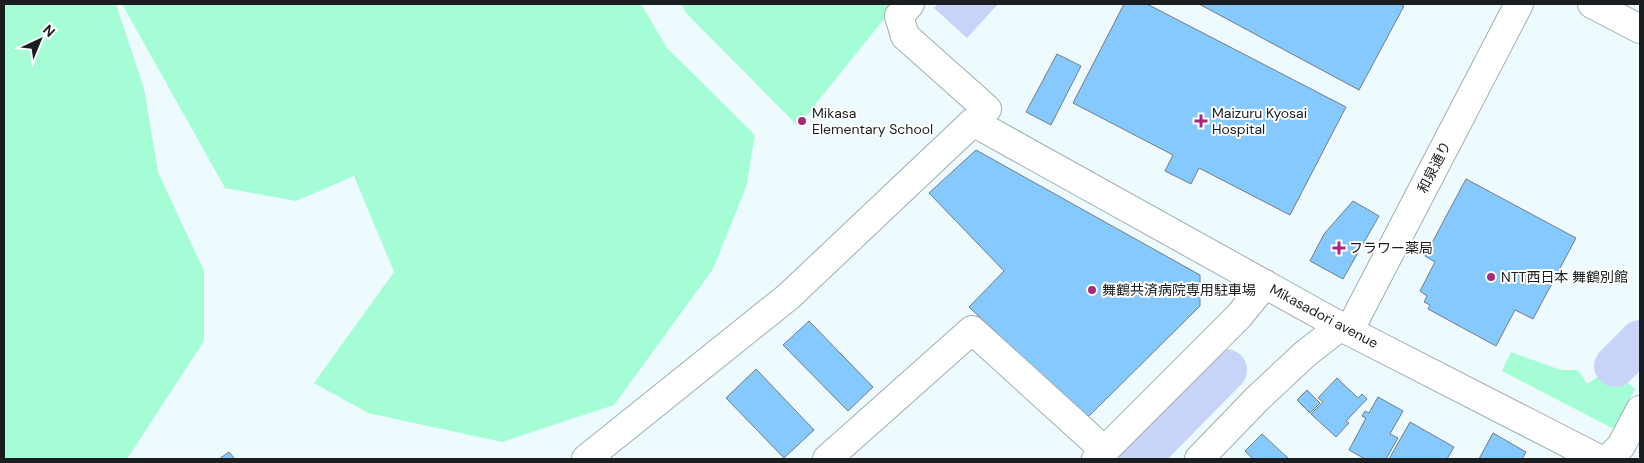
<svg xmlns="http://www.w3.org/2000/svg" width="1644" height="463" font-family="'DM Sans','Noto Sans JP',sans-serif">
  <rect width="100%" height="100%" fill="#edfafe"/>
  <!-- green -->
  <g fill="#a5fdd6">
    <path d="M4 4H116L144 89 158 172 204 271V341L127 459H4Z"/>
    <path d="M122 4H641L667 48 755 135 746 187 713 269 614 405 502 442 368 413 314 383 394 272 354 176 296 201 225 188Z"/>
    <path d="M681 4H896L798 126 686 13Z"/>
    <path d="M1511 352 1561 370H1578L1587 384 1611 368 1635 389 1614 429 1502 371Z"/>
  </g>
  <!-- water -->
  <path fill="#c7d4f7" d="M938 4H998L967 38 934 8Z"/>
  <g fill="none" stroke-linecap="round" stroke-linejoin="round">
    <!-- river -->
    <g stroke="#c7d4f7" stroke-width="42">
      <path d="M1615 366 1640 341"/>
      <path d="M1138 459 1226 370"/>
    </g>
  </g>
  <!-- building -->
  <g fill="#86c9fe" stroke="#747d84">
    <path d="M1124 4H1147L1346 107 1290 215 1199 168 1191 184 1165 171 1173 155 1073 103Z"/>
    <path d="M1199 4H1400L1404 6 1359 90Z"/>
    <path d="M1057 54 1081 66 1051 125 1026 112Z"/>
    <path d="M976 150 1200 275V306L1087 418 969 307 1004 271 929 193Z"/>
    <path d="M1466 179 1576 238 1533 319 1515 310 1496 346 1428 309 1430 305 1424 302 1427 296 1420 291 1435 262 1425 256Z"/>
    <path d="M1353 201 1379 216 1343 279 1310 261 1324 234Z"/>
    <path d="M809 321 873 387 848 411 783 345Z"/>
    <path d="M756 369 814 430 784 458 726 398Z"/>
    <path d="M1337 378 1358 398 1362 394 1367 399 1346 421 1349 423 1336 437 1311 414 1323 402 1318 398Z"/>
    <path d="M1307 390 1320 403 1310 413 1297 400Z"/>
    <path d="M1378 397 1403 411 1390 434 1398 438 1386 459H1365L1349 450 1366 418 1362 416 1365 411 1369 413Z"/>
    <path d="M1410 422 1454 447 1447 459H1389Z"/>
    <path d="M1493 433 1526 452 1522 459H1479Z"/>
    <path d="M1262 434 1289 459H1253L1245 451Z"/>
    <path d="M229 452 235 459H219Z"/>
  </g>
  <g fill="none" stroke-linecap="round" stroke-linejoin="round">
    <defs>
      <g id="minor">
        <path d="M910 4 899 16 905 36 987 109"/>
        <path d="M1592 4 1640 29"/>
        <path d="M1349 331 1519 4"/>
        <path d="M586 459 789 296 973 122 1349 331 1599 459"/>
        <path d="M827 459 972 330 1104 450"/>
        <path d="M1096 459 1239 316 1265 284"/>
        <path d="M1199 459 1257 399 1305 354 1341 326"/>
        <path d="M1608 459 1621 446 1640 410"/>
      </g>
    </defs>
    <!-- minor casing -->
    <use href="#minor" stroke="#a1adb1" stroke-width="30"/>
    <!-- minor -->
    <use href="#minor" stroke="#fff" stroke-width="28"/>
  </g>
  <!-- markers -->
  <g fill="#a92978" stroke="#fff" stroke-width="2">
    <circle cx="802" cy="121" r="5"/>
    <path d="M1198.5 113.5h5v5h5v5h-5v5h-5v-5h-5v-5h5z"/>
    <path d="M1336.5 240.5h5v5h5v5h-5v5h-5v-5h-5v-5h5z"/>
    <circle cx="1491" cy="277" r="5"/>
    <circle cx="1092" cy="290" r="5"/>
  </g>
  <g text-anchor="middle" stroke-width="4" stroke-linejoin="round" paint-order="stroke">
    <!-- poi labels -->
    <g font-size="14" fill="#1a1e20" stroke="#fff" text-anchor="start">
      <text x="812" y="118">Mikasa<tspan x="812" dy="16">Elementary School</tspan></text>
      <text x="1212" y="118">Maizuru Kyosai<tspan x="1212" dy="16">Hospital</tspan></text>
      <text x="1349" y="253">フラワー薬局</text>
      <text x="1501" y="282">NTT西日本 舞鶴別館</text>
      <text x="1102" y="295">舞鶴共済病院専用駐車場</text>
    </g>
    <!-- street labels -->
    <g font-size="14" fill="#1a1e20" stroke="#fff">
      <text transform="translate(1434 167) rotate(-63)" y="5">和泉通り</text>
      <text transform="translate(1324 316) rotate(28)" y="5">Mikasadori avenue</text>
    </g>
  </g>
  <!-- border -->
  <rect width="1644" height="463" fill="none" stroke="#1a1e20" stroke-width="10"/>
  <!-- north arrow -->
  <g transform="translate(40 40) rotate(44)" stroke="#ffffff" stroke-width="4" paint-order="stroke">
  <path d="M0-4L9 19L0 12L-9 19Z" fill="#1a1e20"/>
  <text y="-8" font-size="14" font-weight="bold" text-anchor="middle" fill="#1a1e20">N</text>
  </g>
</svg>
